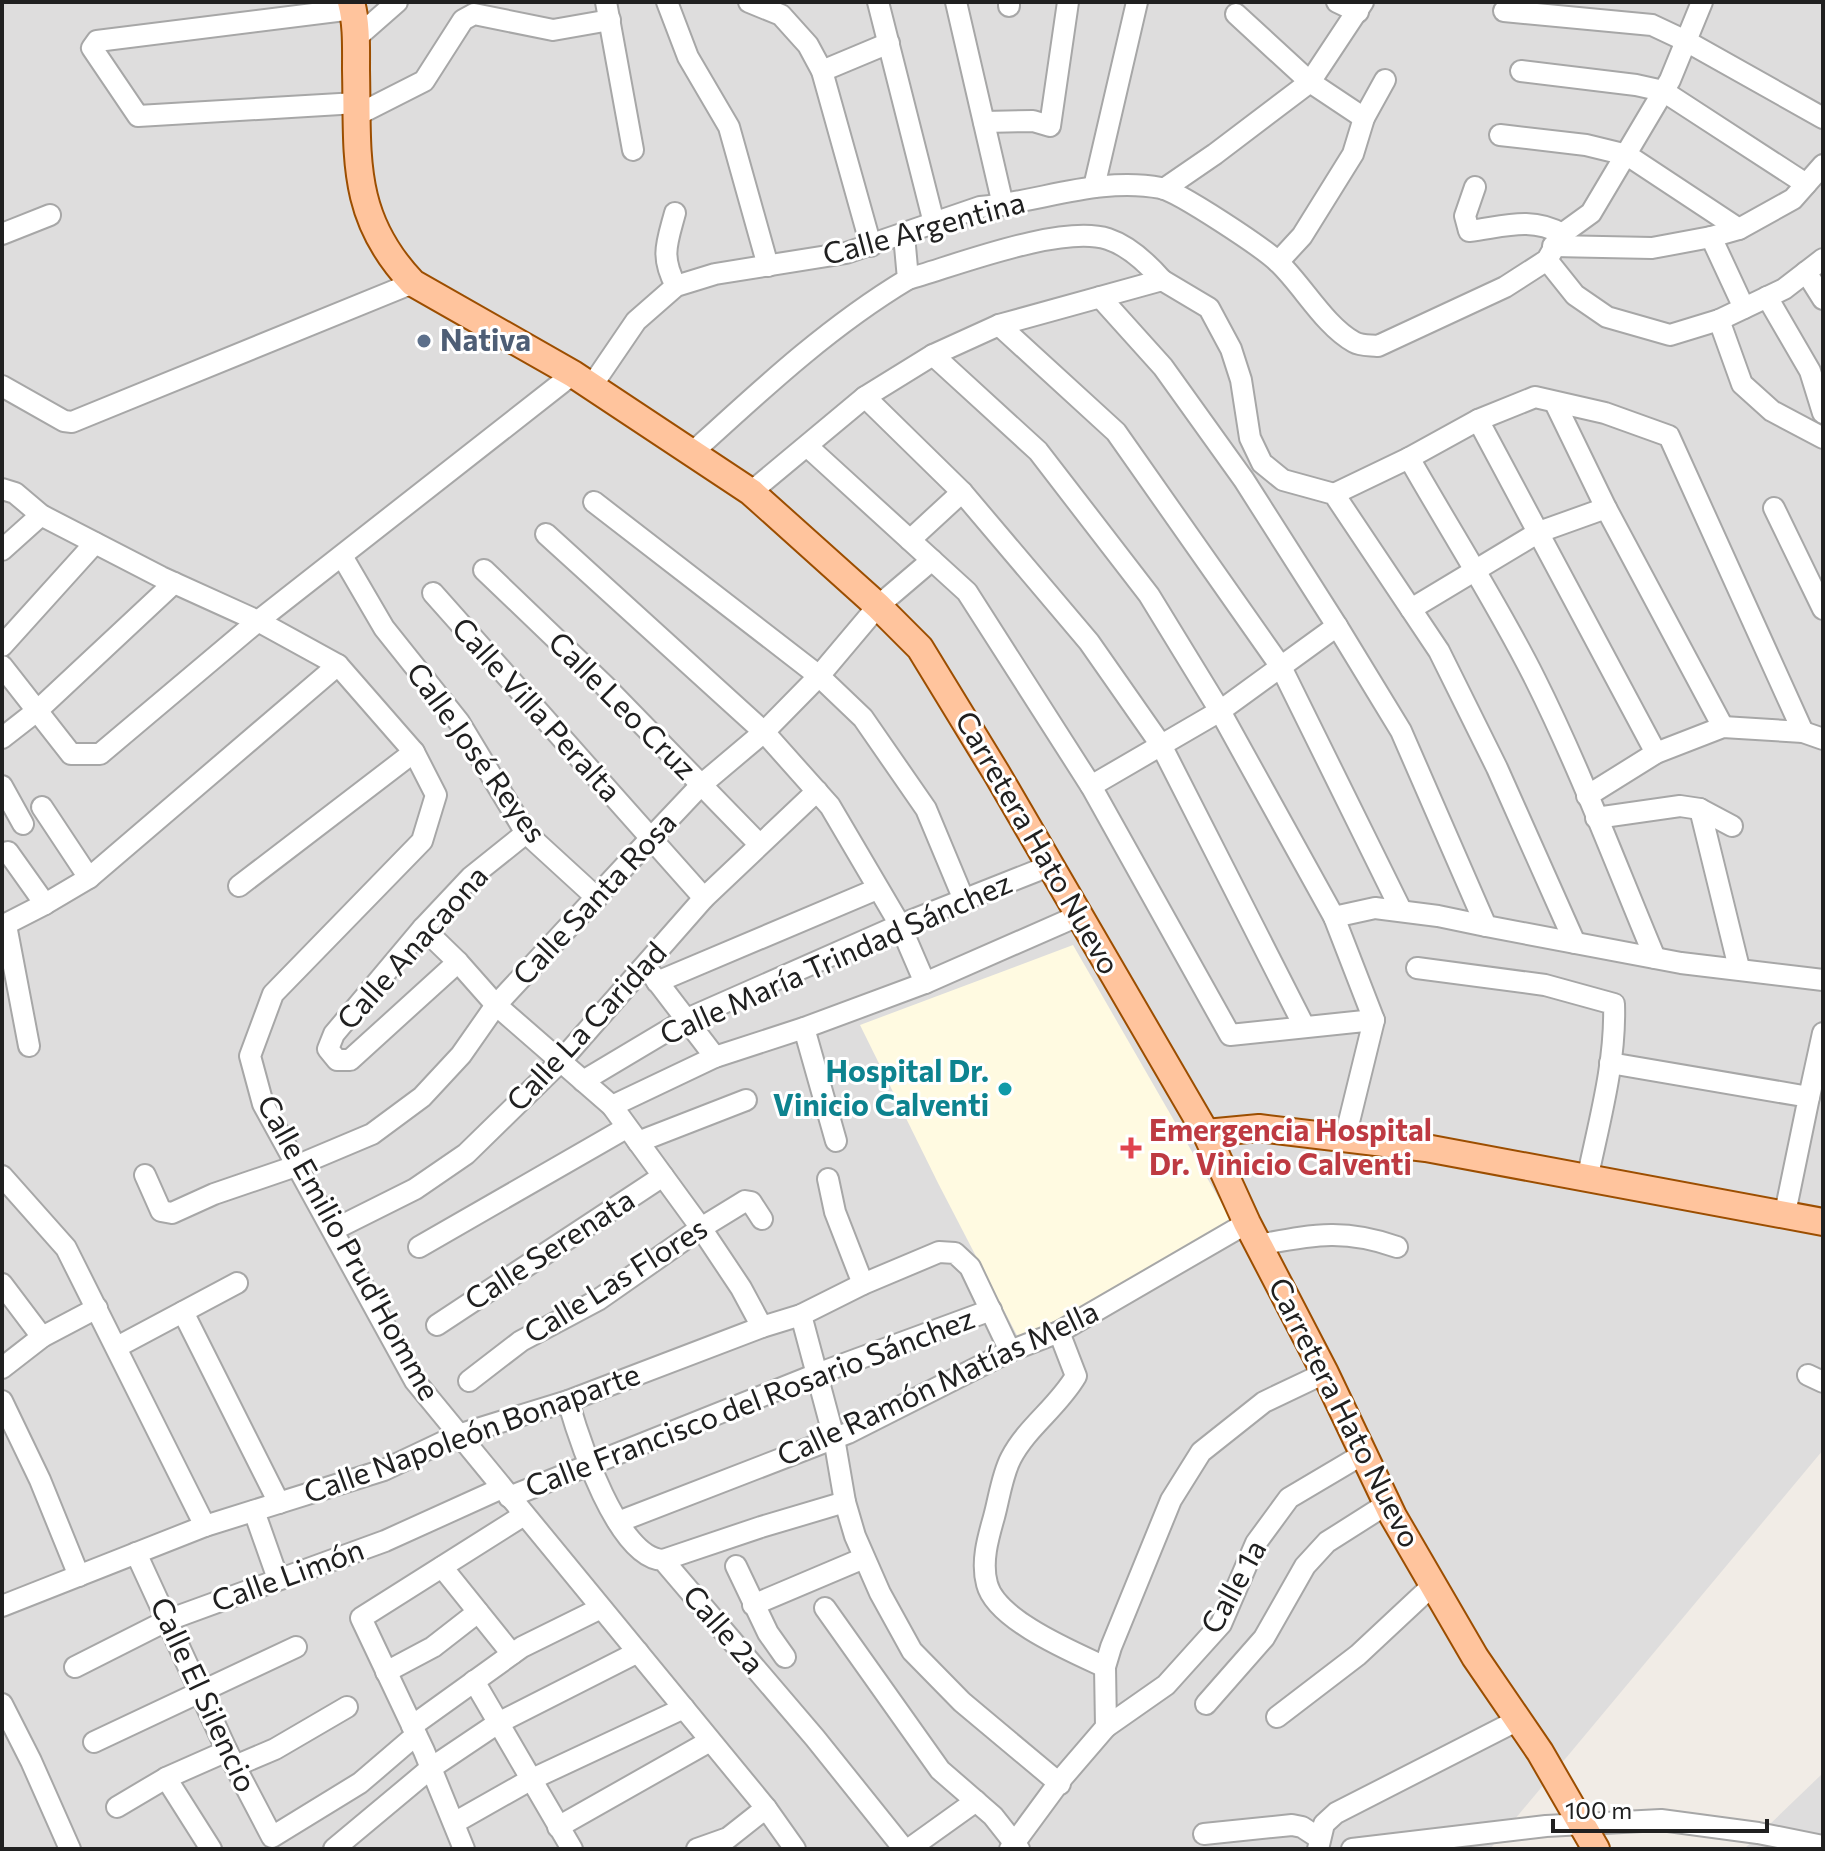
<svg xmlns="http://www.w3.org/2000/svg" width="1825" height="1851" font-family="Commissioner,sans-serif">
  <rect width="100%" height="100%" fill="#f1ece6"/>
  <!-- residential -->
  <g fill="#dedddd">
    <path d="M2 2H1823V1450L1490 1849H2Z"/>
    <path d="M1823 1773V1849H1744L1822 1774Z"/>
  </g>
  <!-- education -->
  <path fill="#fffae1" d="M1073 945 1233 1223 1021 1343 938 1183 860 1025Z"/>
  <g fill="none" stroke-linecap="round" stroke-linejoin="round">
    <defs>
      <g id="minor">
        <path d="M606 2 633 150"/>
        <path d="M667 2 688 57 729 127 768 266"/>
        <path d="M749 2 781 15 808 45 822 71 871 246"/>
        <path d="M878 2 934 223"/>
        <path d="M956 2 1003 205"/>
        <path d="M1009 2V6"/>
        <path d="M1337 2 1358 12"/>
        <path d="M353 9 97 41 92 48 138 116 357 103"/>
        <path d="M1504 11 1652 25 1686 41 1823 118"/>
        <path d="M1236 14 1310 82 1364 118"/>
        <path d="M356 38 397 2"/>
        <path d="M822 71 889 43"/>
        <path d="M1521 71 1636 85 1663 91 1806 184"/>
        <path d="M357 115 424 81 463 20 474 14 553 30 610 20"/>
        <path d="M984 122 1033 121 1050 126 1068 2"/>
        <path d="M1500 135 1586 145 1627 155 1739 229"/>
        <path d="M1094 187 1137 2"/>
        <path d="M1475 187 1465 216 1469 231C1503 227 1531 216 1562 234"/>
        <path d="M1164 189 1215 154 1310 82 1363 2"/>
        <path d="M675 213C667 243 660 256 676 286"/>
        <path d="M2 234 50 215"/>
        <path d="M1711 237 1744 308"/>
        <path d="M1553 246 1652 248 1711 237 1739 229 1793 199 1823 165"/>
        <path d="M1547 260 1575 295 1607 317 1670 335 1719 320 1784 289 1823 259"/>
        <path d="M1278 262 1302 236 1353 154 1364 118 1385 80"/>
        <path d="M1806 272 1823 299"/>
        <path d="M908 279C957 265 1062 224 1108 239 1129 246 1148 264 1162 280"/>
        <path d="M1100 297 1163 367 1244 480 1337 626 1401 731 1486 926 1681 963 1823 980"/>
        <path d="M1767 297 1810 371 1823 413"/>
        <path d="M1719 320 1742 384 1772 411 1823 438"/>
        <path d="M999 325 1116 432 1281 667 1401 910"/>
        <path d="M933 355 1038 451 1149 595 1220 711 1334 917 1374 1020"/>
        <path d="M2 386 64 421 72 422 413 283"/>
        <path d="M591 387 636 321 676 286 715 274 846 253 980 207C1040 202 1100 176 1161 188 1179 192 1264 248 1279 263 1303 286 1325 326 1354 342 1361 346 1370 345 1378 346L1505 287 1547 260 1562 234 1591 213 1670 80 1702 2"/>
        <path d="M865 397 962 492 1089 642 1161 745 1304 1026"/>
        <path d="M1555 403 1606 508 1723 727"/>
        <path d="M1478 420 1656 753"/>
        <path d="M808 447 967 592 1091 786 1230 1035 1374 1020 1345 1138"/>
        <path d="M692 453C761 390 828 327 908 279L904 235"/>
        <path d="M1409 458C1451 532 1497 603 1535 679 1580 769 1616 865 1655 958"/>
        <path d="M2 489 15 493 41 515 161 577 258 621 338 665 414 752 436 795 422 841 273 994 250 1056 263 1104 415 1381 766 1808 795 1849"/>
        <path d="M751 492 865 397 933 355 999 325 1162 280 1209 308 1231 349 1241 380 1250 438 1262 463 1283 480 1334 494 1439 651 1497 768 1575 943"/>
        <path d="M1334 494 1409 458 1478 420 1535 397 1605 413 1669 436 1803 732"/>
        <path d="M594 502 819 676 863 718 926 809 964 900"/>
        <path d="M1774 508 1823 609"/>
        <path d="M546 534 764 732 830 806 900 925 925 983"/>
        <path d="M910 540 962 492"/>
        <path d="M2 550 41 515"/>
        <path d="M342 556 384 628 459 722 526 833 597 898"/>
        <path d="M484 570 604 685 759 844"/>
        <path d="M433 593 704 898"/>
        <path d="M1411 609 1539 532 1606 508"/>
        <path d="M2 646 95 543"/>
        <path d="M2 666 71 754H100L258 621 573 374"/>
        <path d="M2 738 38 710 174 583"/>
        <path d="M2 786 23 824"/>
        <path d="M1091 786 1220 711 1337 626"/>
        <path d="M1587 796 1656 753 1723 727 1803 732 1823 739"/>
        <path d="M42 807 89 878"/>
        <path d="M1700 809 1739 968"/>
        <path d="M1596 818 1680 806 1700 809 1732 826"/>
        <path d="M8 852 45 904"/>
        <path d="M239 886 414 752"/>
        <path d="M1334 917 1375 908 1438 916 1486 926"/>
        <path d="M6 925 29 1046"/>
        <path d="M2 926 45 904 89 878 338 665"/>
        <path d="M423 928 458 962 496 1005 612 1106 701 1228 741 1288 762 1327"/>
        <path d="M458 962 350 1060H337L328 1049 334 1034 423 928 471 877 526 833"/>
        <path d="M1417 968 1545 985 1614 1004C1616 1063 1599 1122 1587 1180"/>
        <path d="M650 972 715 1057"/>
        <path d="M657 982 877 889"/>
        <path d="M804 1028 836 1141"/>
        <path d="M1610 1063 1809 1097 1785 1213"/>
        <path d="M583 1081 687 1019 900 925 1049 866"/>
        <path d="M1809 1097 1823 1033"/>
        <path d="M612 1106 715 1057 804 1028 925 983 1080 915"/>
        <path d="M638 1142 746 1100"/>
        <path d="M145 1175 161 1211 172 1213 214 1194 296 1166 372 1134 422 1097 461 1055 496 1005 650 839 701 785 764 732 819 676 878 606 932 560"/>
        <path d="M2 1176 66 1248 205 1526"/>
        <path d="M828 1179 835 1212 863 1284"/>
        <path d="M333 1230 415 1189 466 1154 560 1062 704 898 817 791"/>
        <path d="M1258 1245C1313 1235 1343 1228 1397 1247"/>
        <path d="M419 1247 626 1128"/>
        <path d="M2 1284 42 1337"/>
        <path d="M183 1312 279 1503"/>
        <path d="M801 1315 834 1438 845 1502 855 1536 880 1593 912 1651 962 1702 1060 1784"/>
        <path d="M437 1325 663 1176"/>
        <path d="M1059 1332 1076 1376C1058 1407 1027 1427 1011 1458 1002 1475 999 1499 994 1517 988 1538 981 1562 987 1584 996 1620 1073 1652 1105 1667"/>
        <path d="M117 1347 237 1283"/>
        <path d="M2 1368 42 1337 97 1308"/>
        <path d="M1808 1375 1823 1382"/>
        <path d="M469 1381 521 1341 598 1300 701 1228 745 1201 751 1202 762 1219"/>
        <path d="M2 1401 40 1480 79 1576"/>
        <path d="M568 1401C579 1439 618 1559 663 1560L815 1738 904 1849"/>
        <path d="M509 1497 817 1374 991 1310"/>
        <path d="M254 1511 278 1579"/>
        <path d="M618 1522 848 1433 1010 1351 1059 1332 1247 1223"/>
        <path d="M136 1553 227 1751 272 1837 360 1783 416 1735"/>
        <path d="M663 1560 761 1527 845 1502"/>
        <path d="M736 1566 768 1633 785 1657"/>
        <path d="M442 1567 512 1654"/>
        <path d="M753 1605 864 1558"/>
        <path d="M2 1606 205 1526 384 1470 458 1435 568 1401 762 1327 801 1315 863 1284 939 1252 955 1253 970 1267 1010 1351"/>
        <path d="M825 1608 940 1770 993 1816 1019 1849"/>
        <path d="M75 1667 168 1620 385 1541 502 1488"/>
        <path d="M386 1672 433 1647 478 1612"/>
        <path d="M474 1681 572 1849"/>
        <path d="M2 1704 31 1761 70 1849"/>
        <path d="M1206 1704 1264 1638 1305 1566 1327 1542 1387 1504"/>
        <path d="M1277 1717 1358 1655 1433 1585"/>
        <path d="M412 1726 522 1647 601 1608"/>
        <path d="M1106 1727 1166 1685 1221 1624 1256 1543 1289 1498 1365 1453"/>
        <path d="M94 1742 296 1647"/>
        <path d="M235 1766 275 1749 347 1707"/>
        <path d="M166 1778 211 1849"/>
        <path d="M117 1807 166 1778 227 1751"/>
        <path d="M454 1823 530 1780 684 1708"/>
        <path d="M558 1827 710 1741"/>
        <path d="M1204 1834 1292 1825 1302 1827 1319 1838"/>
        <path d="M334 1849 431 1768 498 1723 638 1652"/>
        <path d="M464 1849 424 1751 361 1618 524 1515"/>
        <path d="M697 1849 728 1838 766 1808"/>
        <path d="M909 1849 976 1801"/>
        <path d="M1010 1849 1063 1777 1106 1727 1105 1667 1111 1647 1171 1500 1201 1452 1264 1402 1325 1373"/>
        <path d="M1318 1849 1324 1824 1336 1813 1518 1720"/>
        <path d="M1352 1849 1546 1826 1661 1820 1758 1833 1823 1846"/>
      </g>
      <g id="major">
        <path d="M351 2C357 24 356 47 356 70 358 155 349 216 413 283L573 374 751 492 878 606 920 648 997 774 1206 1133 1247 1223 1325 1373 1393 1516 1475 1657 1540 1752 1596 1849"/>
        <path d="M1206 1133 1259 1128 1426 1148 1823 1222"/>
      </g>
    </defs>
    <!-- minor casing -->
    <use href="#minor" stroke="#a7a7a7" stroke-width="24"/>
    <!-- major casing -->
    <use href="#major" stroke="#9c4e00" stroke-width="30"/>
    <!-- minor -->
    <use href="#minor" stroke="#fff" stroke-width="20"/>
    <!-- major -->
    <use href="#major" stroke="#ffc49d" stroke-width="26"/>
  </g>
  <!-- markers -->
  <circle fill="#5c6f8a" stroke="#fff" stroke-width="3" cx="424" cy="341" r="8"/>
  <circle fill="#0f9aa8" stroke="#fff" stroke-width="3" cx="1005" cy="1089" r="8"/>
  <path fill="#e0444e" stroke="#fff" stroke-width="3" d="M1127 1136h8v8h8v8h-8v8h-8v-8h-8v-8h8z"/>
  <g text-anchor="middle" stroke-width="6" stroke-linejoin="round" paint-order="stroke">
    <!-- street labels -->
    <g font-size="30" fill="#202020" stroke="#fff">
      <text transform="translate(924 229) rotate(-15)" y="10">Calle Argentina</text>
      <text transform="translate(622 706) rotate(45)" y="10">Calle Leo Cruz</text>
      <text transform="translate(536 710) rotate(48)" y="10">Calle Villa Peralta</text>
      <text transform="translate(476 753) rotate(54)" y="10">Calle José Reyes</text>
      <text transform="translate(1037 843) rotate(60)" y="10">Carretera Hato Nuevo</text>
      <text transform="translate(595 899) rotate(-47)" y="10">Calle Santa Rosa</text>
      <text transform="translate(413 948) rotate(-48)" y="10">Calle Anacaona</text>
      <text transform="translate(836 959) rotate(-24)" y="10">Calle María Trindad Sánchez</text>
      <text transform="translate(587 1027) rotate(-47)" y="10">Calle La Caridad</text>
      <text transform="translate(348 1248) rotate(61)" y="10">Calle Emilio Prud'Homme</text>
      <text transform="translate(550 1250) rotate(-33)" y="10">Calle Serenata</text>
      <text transform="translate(616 1281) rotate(-32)" y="10">Calle Las Flores</text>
      <text transform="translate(938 1384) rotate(-25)" y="10">Calle Ramón Matías Mella</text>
      <text transform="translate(750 1403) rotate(-21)" y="10">Calle Francisco del Rosario Sánchez</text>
      <text transform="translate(1344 1413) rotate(63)" y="10">Carretera Hato Nuevo</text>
      <text transform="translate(472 1434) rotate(-20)" y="10">Calle Napoleón Bonaparte</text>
      <text transform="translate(288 1576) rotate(-20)" y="10">Calle Limón</text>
      <text transform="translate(1234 1587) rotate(-61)" y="10">Calle 1a</text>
      <text transform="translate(723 1630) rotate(49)" y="10">Calle 2a</text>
      <text transform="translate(203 1695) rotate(65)" y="10">Calle El Silencio</text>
    </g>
    <!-- service labels -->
    <g font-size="30" font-weight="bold" fill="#4e5e75" stroke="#fff" text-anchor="start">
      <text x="440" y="351">Nativa</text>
    </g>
    <!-- culture labels -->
    <g font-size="30" font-weight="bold" fill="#0d838f" stroke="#fff" text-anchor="end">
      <text x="989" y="1082">Hospital Dr.<tspan x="989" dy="34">Vinicio Calventi</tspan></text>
    </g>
    <!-- health labels -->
    <g font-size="30" font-weight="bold" fill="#be3a42" stroke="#fff" text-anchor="start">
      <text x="1149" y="1141">Emergencia Hospital<tspan x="1149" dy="34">Dr. Vinicio Calventi</tspan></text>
    </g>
  </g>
  <!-- border -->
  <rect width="1825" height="1851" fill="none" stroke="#202020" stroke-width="8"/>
  <!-- scale -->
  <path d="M1553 1819v12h214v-12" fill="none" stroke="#202020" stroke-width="4"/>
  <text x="1565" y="1819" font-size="24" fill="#202020" stroke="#ffffff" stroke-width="6" paint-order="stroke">100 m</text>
</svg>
